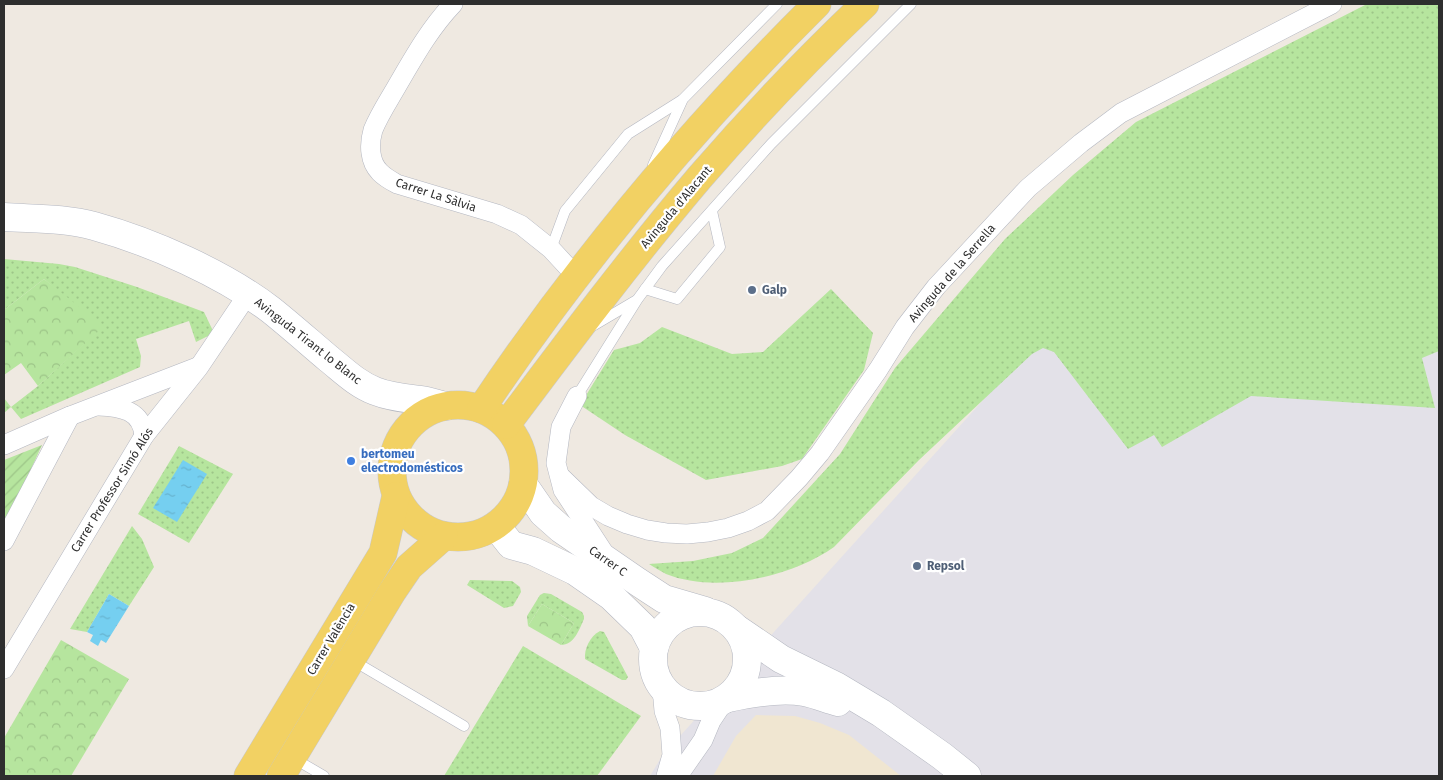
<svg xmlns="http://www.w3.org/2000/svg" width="1443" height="780" font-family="'Fira Sans',sans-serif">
  <defs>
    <pattern id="grass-dots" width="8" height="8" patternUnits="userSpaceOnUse" patternTransform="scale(1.25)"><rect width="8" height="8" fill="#b6e59e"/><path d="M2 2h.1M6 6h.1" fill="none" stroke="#9dc588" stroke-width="1.8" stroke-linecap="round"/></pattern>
    <pattern id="park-crowns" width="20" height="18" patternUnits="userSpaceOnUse" patternTransform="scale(1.25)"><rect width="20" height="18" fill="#b6e59e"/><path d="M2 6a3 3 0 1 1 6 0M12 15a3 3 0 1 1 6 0" fill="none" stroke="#9dc588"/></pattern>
    <pattern id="garden-furrows" width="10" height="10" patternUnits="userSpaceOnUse" patternTransform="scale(1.25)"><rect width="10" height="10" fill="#b6e59e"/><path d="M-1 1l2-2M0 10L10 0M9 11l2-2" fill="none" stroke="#9dc588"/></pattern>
    <pattern id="water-ripples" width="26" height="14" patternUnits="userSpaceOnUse" patternTransform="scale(1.25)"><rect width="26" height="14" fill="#75cff0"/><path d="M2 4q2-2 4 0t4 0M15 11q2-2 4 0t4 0" fill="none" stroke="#66b2ce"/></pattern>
  </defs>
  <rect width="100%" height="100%" fill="#efe9e1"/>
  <!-- industrial -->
  <path fill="#e3e1e8" d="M1439 317V776H650L662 756 1050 326Z"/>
  <!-- education -->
  <path fill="#f0e6d1" d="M756 715 795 716 820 723 849 735 901 776H713L736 736Z"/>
  <!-- grass -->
  <g fill="url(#grass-dots)">
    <path d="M1367 4H1439V351L1422 358 1435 408 1251 396 1162 447 1154 435 1128 449 1054 352 1043 348 1032 354 919 460 834 547C792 577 716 594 666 574 660 571 654 567 649 564L693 561 732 553 763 538 840 454 895 368 1005 239 1073 175 1136 122Z"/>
    <path d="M4 259 59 264 75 267 137 287 204 312 214 333 196 342 189 321 136 339 141 356 140 367 21 419 11 407 4 413V398L11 407 38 386 101 328 44 279 4 310Z"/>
    <path d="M831 289 873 333 864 370 802 459 782 466 706 480 625 435 580 405 614 350 640 343 662 327 732 354 763 352Z"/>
    <path d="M179 446 233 474 189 543 138 514Z"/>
    <path d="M132 526 142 539 154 567 129 606 109 594 87 632 70 629Z"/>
    <path d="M470 580 512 581 520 587 521 592 513 606 504 608 467 585Z"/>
    <path d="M544 593 551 594 582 612 584 616V619C579 630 574 645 561 645L574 623 542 604 528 626 527 616 540 595Z"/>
    <path d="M600 631 604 632 628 677 626 680H622L585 659C584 649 590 636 600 631Z"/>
    <path d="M523 646 641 716 597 776H444Z"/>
  </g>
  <!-- park -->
  <g fill="url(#park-crowns)">
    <path d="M44 279 77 305 102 328 38 386 21 363 4 375V310Z"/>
    <path d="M542 604 574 623 561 645 528 626Z"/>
    <path d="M61 640 129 679 71 776H4V738Z"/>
  </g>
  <!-- garden -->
  <path fill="url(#garden-furrows)" d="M42 445 5 526 4 528V460Z"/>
  <!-- water -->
  <g fill="url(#water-ripples)">
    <path d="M183 460 207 474 177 522 153 508Z"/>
    <path d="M109 594 129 606 106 643 101 640 98 646 90 641 93 635 87 632Z"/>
  </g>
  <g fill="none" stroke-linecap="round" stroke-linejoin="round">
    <defs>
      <g id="lane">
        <path d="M653 165 683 99 777 4"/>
        <path d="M551 249 565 211 628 134 682 100"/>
        <path d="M645 289 677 299 720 247 712 211"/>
        <path d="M591 327 635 301"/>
        <path d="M577 396 637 300 662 266 771 144 911 4"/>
        <path d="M352 660 464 726"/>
        <path d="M293 758 324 776"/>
      </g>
      <g id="street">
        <path d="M453 4C430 28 414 57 397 86 389 100 379 115 373 130 371 137 370 146 371 153 373 170 384 177 397 184L497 214 521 225 551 249 576 276"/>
        <path d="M577 396 561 427 556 463 563 490 604 553"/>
        <path d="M99 406C121 407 142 410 144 436"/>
        <path d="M4 445 70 416 197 367"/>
        <path d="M560 476 591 506 608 516 627 524 647 530 666 533 687 534 708 532 728 528 748 521 767 511 799 478 820 453 878 370 905 327 936 287 1028 188 1081 143 1121 113 1332 4"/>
        <path d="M4 541 70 416"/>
        <path d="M4 669 144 436 199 367 248 294"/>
        <path d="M662 688 664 711 670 728 672 755 666 776"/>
        <path d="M678 776 703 740 711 721 725 700"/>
      </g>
      <g id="secondary">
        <path d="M4 217C34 219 65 218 94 226 152 242 224 274 271 310 291 326 310 343 329 359 344 371 357 384 375 391 390 397 404 398 420 400 428 401 437 404 446 406"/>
        <path d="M523 484 543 513 561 529 638 582 664 599 705 611"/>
        <path d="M496 526 511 545 533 551 575 571 611 596 643 627 654 648"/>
        <circle cx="700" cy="659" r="47"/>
        <path d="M737 629 781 659 836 686 881 713 942 756 967 776"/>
        <path d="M728 698C751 693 781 688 804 692 815 694 827 699 838 702"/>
      </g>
      <g id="primary">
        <circle cx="458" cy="471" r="66"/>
        <path d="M481 409C579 263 692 128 817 4"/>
        <path d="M506 425C569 341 632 257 700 177 752 117 807 59 865 4"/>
        <path d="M248 776 383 553 396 496"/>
        <path d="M281 776 392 592 409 567 444 536"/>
      </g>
    </defs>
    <!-- lane casing -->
    <use href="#lane" stroke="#b4b7c1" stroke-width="11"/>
    <!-- street casing -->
    <use href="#street" stroke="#b4b7c1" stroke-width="20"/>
    <!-- secondary casing -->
    <use href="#secondary" stroke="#b4b7c1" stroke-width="29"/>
    <!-- primary casing -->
    <use href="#primary" stroke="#c9c9c9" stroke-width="29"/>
    <!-- lane -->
    <use href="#lane" stroke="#fff" stroke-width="10"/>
    <!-- street -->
    <use href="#street" stroke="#fff" stroke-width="19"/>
    <!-- secondary -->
    <use href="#secondary" stroke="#fff" stroke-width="28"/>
    <!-- primary -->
    <use href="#primary" stroke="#f2d163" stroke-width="28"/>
  </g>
  <!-- markers -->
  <g fill="#5c6f8a" stroke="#fff" stroke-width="2">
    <circle cx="752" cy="290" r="5"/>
    <circle cx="917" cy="566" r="5"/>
  </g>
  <circle fill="#3f7fe0" stroke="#fff" stroke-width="2" cx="351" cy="461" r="5"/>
  <g text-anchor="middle" stroke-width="4.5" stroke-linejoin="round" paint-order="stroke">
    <!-- street labels -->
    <g font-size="12" fill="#2e2e2e" stroke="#fff">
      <text transform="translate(436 195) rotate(18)" y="4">Carrer La Sàlvia</text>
      <text transform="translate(676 207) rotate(-50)" y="4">Avinguda d'Alacant</text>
      <text transform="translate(952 273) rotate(-49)" y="4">Avinguda de la Serrella</text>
      <text transform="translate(308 341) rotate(38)" y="4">Avinguda Tirant lo Blanc</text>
      <text transform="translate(112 490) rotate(-58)" y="4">Carrer Professor Simó Alós</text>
      <text transform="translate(608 561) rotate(35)" y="4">Carrer C</text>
      <text transform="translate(331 639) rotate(-59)" y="4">Carrer València</text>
    </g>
    <!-- service labels -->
    <g font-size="12" font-weight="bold" fill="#4e5e75" stroke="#fff" text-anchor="start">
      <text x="762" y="294">Galp</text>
      <text x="927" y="570">Repsol</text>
    </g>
    <!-- shop labels -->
    <g font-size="12" font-weight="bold" fill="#366cbe" stroke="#fff" text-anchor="start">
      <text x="361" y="458">bertomeu<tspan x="361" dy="14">electrodomésticos</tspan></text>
    </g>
  </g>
  <!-- border -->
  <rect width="1443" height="780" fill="none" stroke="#2e2e2e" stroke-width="10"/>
</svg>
